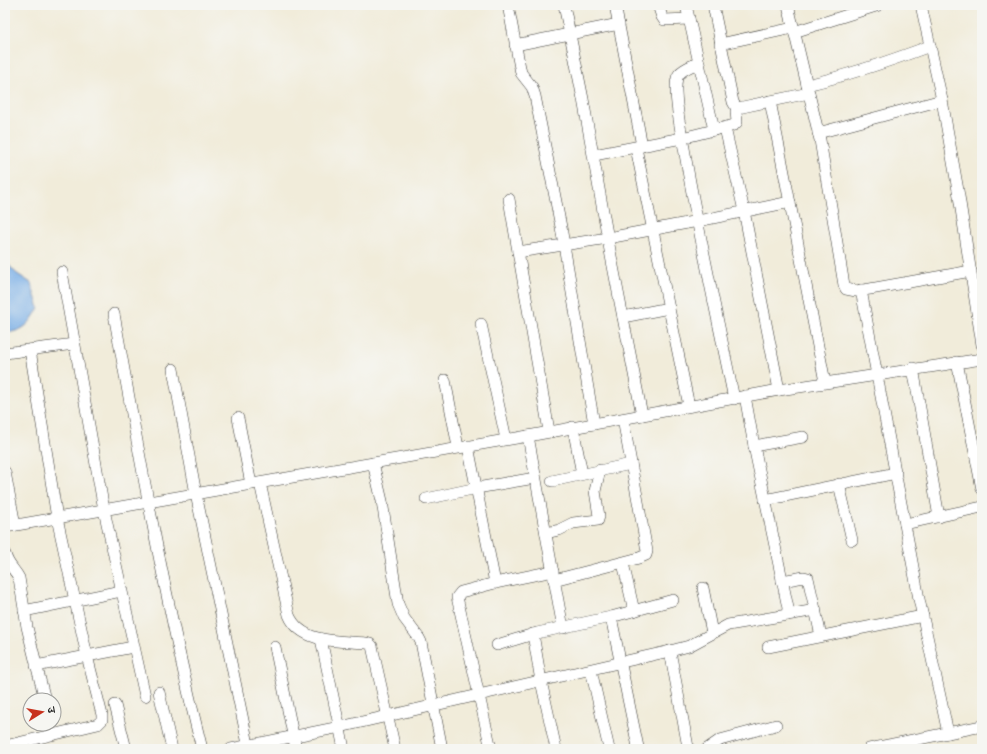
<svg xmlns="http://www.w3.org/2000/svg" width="987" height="754" font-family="'EB Garamond','Noto Serif Devanagari',serif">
  <rect width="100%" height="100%" fill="#f6f6f2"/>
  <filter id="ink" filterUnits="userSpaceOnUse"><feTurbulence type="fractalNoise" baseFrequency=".025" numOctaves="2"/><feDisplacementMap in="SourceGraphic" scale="8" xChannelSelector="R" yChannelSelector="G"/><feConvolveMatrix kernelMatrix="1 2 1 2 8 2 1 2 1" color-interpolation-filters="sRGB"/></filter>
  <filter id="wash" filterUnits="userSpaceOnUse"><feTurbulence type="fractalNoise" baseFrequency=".012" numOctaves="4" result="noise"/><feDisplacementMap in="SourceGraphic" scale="16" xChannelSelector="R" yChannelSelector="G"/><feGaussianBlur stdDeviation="0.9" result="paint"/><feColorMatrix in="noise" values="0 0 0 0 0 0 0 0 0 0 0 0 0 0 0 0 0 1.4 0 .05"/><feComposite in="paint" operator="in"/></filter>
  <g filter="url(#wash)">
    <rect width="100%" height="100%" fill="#f1ecda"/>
    <!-- water -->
    <path fill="#78ade6" stroke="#4a6481" d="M5 261 16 273 31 283 39 308C29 324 25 331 5 333Z"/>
  </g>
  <g filter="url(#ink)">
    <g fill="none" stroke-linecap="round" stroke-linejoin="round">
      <defs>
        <g id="minor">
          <path d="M508 5 521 73 532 87 535 96 561 227 594 424"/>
          <path d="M564 5 583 99 611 256 642 415"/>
          <path d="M615 5 642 146"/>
          <path d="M658 5 662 17 664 20 689 19"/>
          <path d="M686 5 714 130"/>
          <path d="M713 5 733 102 737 109"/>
          <path d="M788 5 820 140 844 285 846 289 856 291 870 289 971 271"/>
          <path d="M921 5 942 100 959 196 982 345"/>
          <path d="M794 32 879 5"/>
          <path d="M720 44 793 28"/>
          <path d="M515 45 619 24"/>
          <path d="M698 63C692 66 679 70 677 78 673 93 681 132 684 148 698 232 717 315 734 399"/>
          <path d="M807 85C849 75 890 61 930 46"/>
          <path d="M770 101 825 382"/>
          <path d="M725 128 744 211 779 390"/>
          <path d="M818 133 942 100"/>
          <path d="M636 148 689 406"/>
          <path d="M594 155 682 138 734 125 737 122 736 111 738 108 809 93"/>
          <path d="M509 199 549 431"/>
          <path d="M518 252 608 238 698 221 790 202"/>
          <path d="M62 272 104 510 145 696"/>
          <path d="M861 290 919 599 948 733"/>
          <path d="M114 314C140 460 166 605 202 749"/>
          <path d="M623 317 669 308"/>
          <path d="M481 324 506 439"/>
          <path d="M5 353 74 344"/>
          <path d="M957 362 982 489"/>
          <path d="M913 368 939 517"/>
          <path d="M173 369 196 494 249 749"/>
          <path d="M445 380 458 447"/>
          <path d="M238 418 251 484"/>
          <path d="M573 427 582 474"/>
          <path d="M528 436 563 628"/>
          <path d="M468 446 495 583"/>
          <path d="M754 446 803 437"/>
          <path d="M373 463 382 501 398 604 404 618 419 638 421 642 442 749"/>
          <path d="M5 472 15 525"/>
          <path d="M552 481 631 464"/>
          <path d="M260 483 289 615C301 644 340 641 366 643L370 644 372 646 395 749"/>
          <path d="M839 484 852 540"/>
          <path d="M426 499 477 488 535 478"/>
          <path d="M765 500 896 473"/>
          <path d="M905 524 982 507"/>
          <path d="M5 527 528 436 779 390 982 359"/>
          <path d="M546 533 559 530 573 523 598 520 599 516 595 491 600 470"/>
          <path d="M5 554C8 566 14 568 19 578L27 627 45 700"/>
          <path d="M623 563 634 611"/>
          <path d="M554 580 639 558 646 555 647 551 623 419"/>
          <path d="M782 581 804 577 808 578 821 636"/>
          <path d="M703 588 712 633"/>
          <path d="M24 611 121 591"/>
          <path d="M787 615 816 610"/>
          <path d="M611 617 638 747"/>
          <path d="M533 634 541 681 556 749"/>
          <path d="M321 639 344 749"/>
          <path d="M497 645 537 633 611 617 673 600"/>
          <path d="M275 647 296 749"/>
          <path d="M768 647 923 616"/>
          <path d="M670 651 688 747"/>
          <path d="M36 666 133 647"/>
          <path d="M591 670 609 749"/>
          <path d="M159 692 172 749"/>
          <path d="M115 705 126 749"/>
          <path d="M5 746 98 724 102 720V715L87 656 57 518 30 350"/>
          <path d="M231 749 340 727 670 651 689 646 728 625 787 615 788 608 754 446 745 396"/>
          <path d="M491 749 457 597 461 592 495 583 553 571"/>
          <path d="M707 749 720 740 776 725"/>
          <path d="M869 749 982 726"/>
        </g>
      </defs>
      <!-- minor casing -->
      <use href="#minor" stroke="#3c3b38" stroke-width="12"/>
      <!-- minor -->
      <use href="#minor" stroke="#fff" stroke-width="11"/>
    </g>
  </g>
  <!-- margin -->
  <rect width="987" height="754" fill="none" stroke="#f6f6f2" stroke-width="20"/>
  <!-- north arrow -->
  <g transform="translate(42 712) rotate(79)"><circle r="19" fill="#f6f6f2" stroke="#9f9f9c"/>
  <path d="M0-3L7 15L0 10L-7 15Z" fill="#c8321e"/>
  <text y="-6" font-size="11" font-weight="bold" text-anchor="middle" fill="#1c1c1c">उ</text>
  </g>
</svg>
